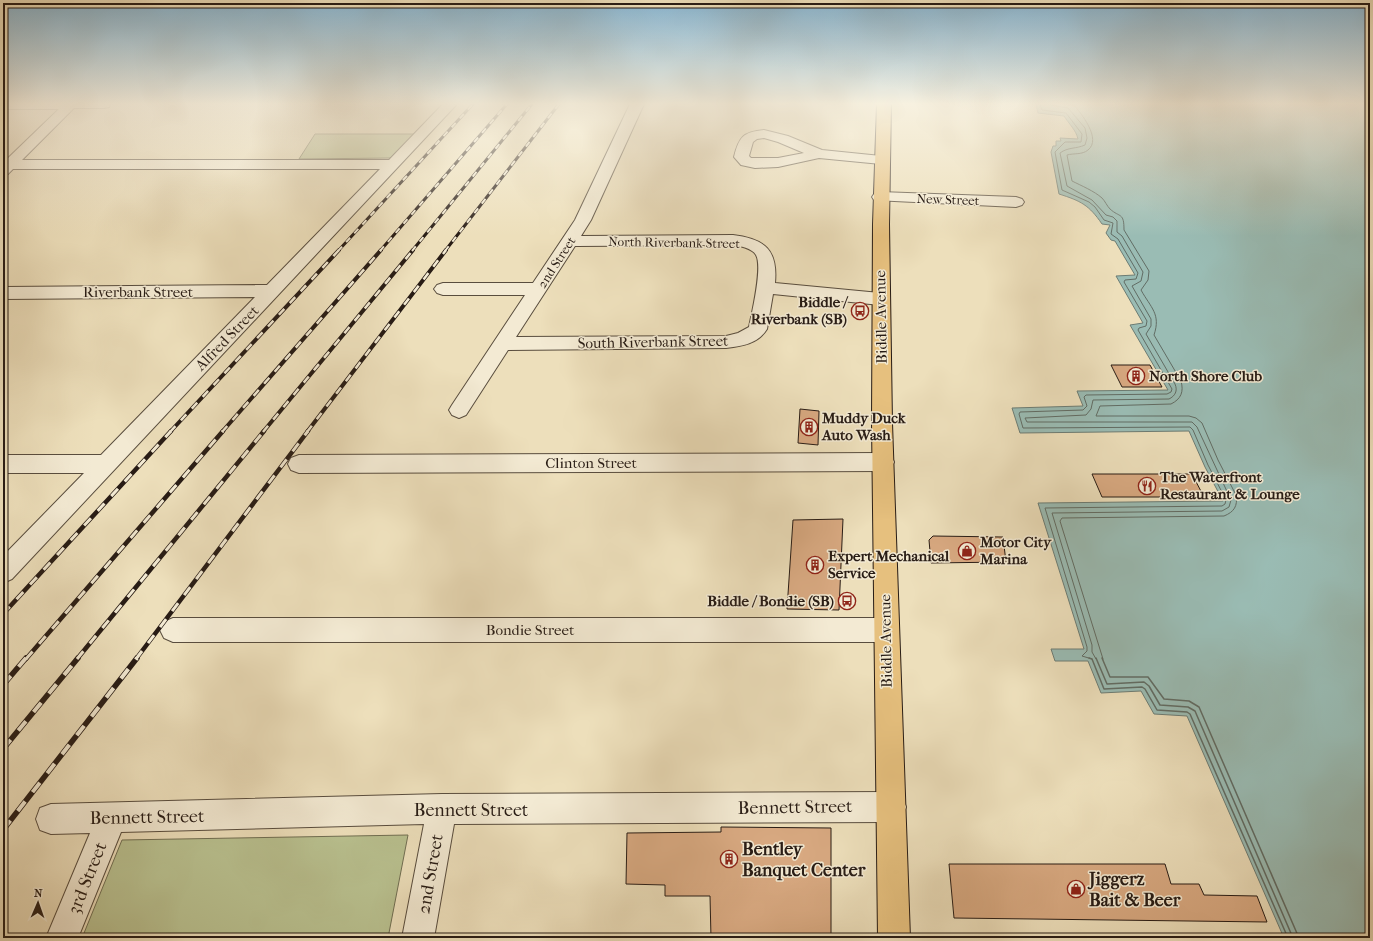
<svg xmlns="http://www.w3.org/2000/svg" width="1373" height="941" font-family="'IM FELL French Canon',serif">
  <rect width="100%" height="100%" fill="#eddfbb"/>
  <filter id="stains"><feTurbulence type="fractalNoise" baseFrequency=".005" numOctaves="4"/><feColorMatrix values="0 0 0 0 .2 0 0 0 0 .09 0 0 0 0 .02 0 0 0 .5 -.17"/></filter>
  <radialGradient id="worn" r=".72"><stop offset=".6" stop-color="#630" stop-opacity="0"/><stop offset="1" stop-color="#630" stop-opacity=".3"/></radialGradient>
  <!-- green -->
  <g fill="#b9c190" stroke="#706e52">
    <path d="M315 134H414L391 158 299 159Z"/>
    <path d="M408 835 388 938H82L122 840Z"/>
  </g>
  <!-- water -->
  <path fill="#9abcb4" stroke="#6c7c74" d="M1036 104H1370V938H1284L1187 716 1154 714 1141 691 1101 693 1088 661H1055L1051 649H1084L1038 503 1223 501 1205 467 1189 431 1020 433 1012 408 1083 406 1077 391 1168 390 1130 325 1143 323 1116 276 1135 275 1115 241 1111 240 1106 233 1110 225 1102 224C1089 205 1081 201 1059 194L1051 152 1053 146H1056V141H1061L1060 138 1078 139C1076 130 1069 124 1064 116L1038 113Z"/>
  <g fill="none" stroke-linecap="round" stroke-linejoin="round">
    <!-- shore-far1 -->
    <g stroke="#616c64" stroke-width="1">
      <path d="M1040 104 1042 110 1066 113 1082 134 1081 142H1065L1055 152 1062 190 1089 202 1095 207 1104 220 1113 223 1111 234 1118 239 1138 273 1136 279 1125 280 1124 282 1147 321 1146 326 1139 328 1138 330 1172 389 1171 392 1167 394 1086 395 1084 397 1087 406 1083 410 1020 412 1019 414 1023 428 1190 427 1193 430 1208 465 1226 500 1225 504 1222 506 1045 508 1087 647V651L1082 656 1092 659"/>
      <path d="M1045 104 1068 108 1085 128 1087 138 1085 145C1076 149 1068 147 1060 153L1067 186 1092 200 1106 215 1113 217 1117 221V232L1122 236 1143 272 1141 281 1132 286 1151 319V326L1146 334 1175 384C1178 391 1175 396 1169 399L1093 400 1091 409 1086 415 1025 418 1027 422H1192L1197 427 1231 500 1229 507 1222 511 1052 513 1092 645V652L1096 659"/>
      <path d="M1073 104C1081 113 1102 139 1088 150 1082 155 1074 153 1067 155L1072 181C1082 186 1094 191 1102 198 1105 201 1107 206 1110 209 1120 218 1124 212 1124 230L1149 271 1148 280 1141 290C1151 308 1161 314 1154 335L1181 381C1184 392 1181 399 1171 404L1100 406 1096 416H1189L1196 418 1202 423 1218 460 1236 495C1238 506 1234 512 1224 516L1062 518 1060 521 1103 659"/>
    </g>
    <!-- shore -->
    <g stroke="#616c64" stroke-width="1.5">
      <path d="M1089 658 1092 659 1104 689 1142 687 1145 689 1157 710 1187 712 1190 714 1288 938"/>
      <path d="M1096 658 1107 684 1144 682 1149 686 1160 705 1188 707 1195 711 1293 938"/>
      <path d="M1102 658 1110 677H1148L1164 699 1189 701 1199 707 1299 938"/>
    </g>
  </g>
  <!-- building -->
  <g fill="#d8a981" stroke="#281c15">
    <path d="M1111 365H1150L1162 387H1122Z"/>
    <path d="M800 409 819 411 818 445 798 443Z"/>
    <path d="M1092 474H1192L1204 497H1102Z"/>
    <path d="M843 519 839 610 787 609 793 520Z"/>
    <path d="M933 536 1003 537 1006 562 931 563 929 540Z"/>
    <path d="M721 827 831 828V938H711L710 896H665V885L626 884 627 833 721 832Z"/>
    <path d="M949 864H1165L1171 884H1199L1204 895 1257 896 1267 922 954 918Z"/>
  </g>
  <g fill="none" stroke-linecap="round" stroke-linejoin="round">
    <defs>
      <g id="minor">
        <path d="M3 104H110L109 107 104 108H74L22 160H389L443 104H457L12 579 3 583V556L84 473H3V455H101L255 297 3 299V287L267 285 380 169H13L8 174 3 176V161H5L59 109H3Z"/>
        <path d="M630 104H644L591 220 581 236 733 235C765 239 778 250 775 283L880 293 886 295 889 299 886 303 880 305 773 294 767 329C758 344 742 346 726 348L508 350 466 415 459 418 452 415 449 410 452 405 525 295H443L437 293 434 289 437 285 443 283H533L575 220ZM575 246 733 245C740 246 752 248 756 255 763 267 752 312 749 327L738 333 726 336 516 337Z"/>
        <path d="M764 130 788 136 822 150 881 156 886 157 888 160 886 163 881 164 819 158 778 167 755 168 741 165 734 157C739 137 743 132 764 130ZM764 138 778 142 804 153 778 158H751L749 156 753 142 757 139Z"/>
        <path d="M880 192 1016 197 1022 199 1024 202 1022 205 1016 207 874 200 872 197 874 194Z"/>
        <path d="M883 453 891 456 894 462 891 468 883 471 299 473 291 470 288 464 291 458 299 455Z"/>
        <path d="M173 618H886L895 622 899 630 895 638 886 642H173L164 638 160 630 164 622Z"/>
        <path d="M891 792 902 796 906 807 902 818 891 822 454 824 434 938H402L424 824 121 832 78 938H46L90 833 51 834 40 830 36 819 40 808 51 804 442 794Z"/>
      </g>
      <path id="major" d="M877 104H891L889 224 892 423 910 938H878L872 423 873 224Z"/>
    </defs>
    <!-- minor casing -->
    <use href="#minor" stroke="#594d3e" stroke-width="2"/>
    <!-- major casing -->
    <use href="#major" stroke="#281c15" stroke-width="2"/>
    <!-- minor -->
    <use href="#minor" fill="#f3ead3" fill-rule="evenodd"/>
    <!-- major -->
    <use href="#major" fill="#e6c07e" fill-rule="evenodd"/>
    <defs>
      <g id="rail-far3">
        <path d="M338 251 473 104"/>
        <path d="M380 251 507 104"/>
        <path d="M412 251 532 104"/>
        <path d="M445 251 559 104"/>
      </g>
      <g id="rail-far2">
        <path d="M170 432 339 250"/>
        <path d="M222 432 381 250"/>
        <path d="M263 432 413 250"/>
        <path d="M307 432 446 250"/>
      </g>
      <g id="rail-far1">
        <path d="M3 614 171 431"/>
        <path d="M26 659 223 431"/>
        <path d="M77 659 264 431"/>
        <path d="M136 659 308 431"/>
      </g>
      <g id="rail">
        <path d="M3 685 26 658"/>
        <path d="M3 749 78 658"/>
        <path d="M3 830 137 658"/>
      </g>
    </defs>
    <!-- rail-far3 casing -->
    <use href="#rail-far3" stroke="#281c15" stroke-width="3"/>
    <!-- rail-far2 casing -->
    <use href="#rail-far2" stroke="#281c15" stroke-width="4"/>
    <!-- rail-far1 casing -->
    <use href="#rail-far1" stroke="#281c15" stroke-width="4.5"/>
    <!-- rail casing -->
    <use href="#rail" stroke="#281c15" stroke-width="5.5"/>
    <!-- rail-far3 -->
    <use href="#rail-far3" stroke="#f3ead3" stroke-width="2" stroke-dasharray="6" stroke-linecap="butt"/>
    <!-- rail-far2 -->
    <use href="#rail-far2" stroke="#f3ead3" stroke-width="2.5" stroke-dasharray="8" stroke-linecap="butt"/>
    <!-- rail-far1 -->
    <use href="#rail-far1" stroke="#f3ead3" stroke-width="3" stroke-dasharray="10" stroke-linecap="butt"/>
    <!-- rail -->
    <use href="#rail" stroke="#f3ead3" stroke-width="4" stroke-dasharray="12" stroke-linecap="butt"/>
  </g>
  <!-- sky -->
  <linearGradient id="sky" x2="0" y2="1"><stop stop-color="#89b7d3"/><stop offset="0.44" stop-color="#f7f1e0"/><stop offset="1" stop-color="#f7f1e0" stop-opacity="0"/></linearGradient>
  <rect width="1373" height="236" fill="url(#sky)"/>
  <!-- icons -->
  <defs>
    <symbol id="bus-ring" viewBox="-11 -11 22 22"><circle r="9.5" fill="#f3ead3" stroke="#8f2418" stroke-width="1.5"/><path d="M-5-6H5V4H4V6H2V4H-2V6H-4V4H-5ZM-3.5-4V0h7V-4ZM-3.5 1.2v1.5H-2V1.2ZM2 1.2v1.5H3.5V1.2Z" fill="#8f2418"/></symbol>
    <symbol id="building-ring" viewBox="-11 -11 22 22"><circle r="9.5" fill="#f3ead3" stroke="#8f2418" stroke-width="1.5"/><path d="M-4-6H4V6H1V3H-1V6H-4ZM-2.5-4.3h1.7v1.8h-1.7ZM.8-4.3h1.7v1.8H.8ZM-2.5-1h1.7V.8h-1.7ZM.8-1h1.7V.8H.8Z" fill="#8f2418"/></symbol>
    <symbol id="restaurant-ring" viewBox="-11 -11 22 22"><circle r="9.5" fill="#f3ead3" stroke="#8f2418" stroke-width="1.5"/><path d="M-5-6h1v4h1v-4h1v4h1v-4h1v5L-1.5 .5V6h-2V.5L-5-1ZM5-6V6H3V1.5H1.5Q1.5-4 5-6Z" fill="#8f2418"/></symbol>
    <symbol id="shop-ring" viewBox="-11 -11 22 22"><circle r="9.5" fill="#f3ead3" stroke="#8f2418" stroke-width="1.5"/><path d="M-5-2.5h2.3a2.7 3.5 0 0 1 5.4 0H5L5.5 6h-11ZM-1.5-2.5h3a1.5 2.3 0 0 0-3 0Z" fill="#8f2418"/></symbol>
  </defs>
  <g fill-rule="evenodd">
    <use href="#bus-ring" x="850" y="301" width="20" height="20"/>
    <use href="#building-ring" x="1126" y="366" width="20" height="20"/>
    <use href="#building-ring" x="799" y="417" width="20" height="20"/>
    <use href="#restaurant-ring" x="1137" y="476" width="20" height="20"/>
    <use href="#shop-ring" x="957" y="541" width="20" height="20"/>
    <use href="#building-ring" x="805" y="555" width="20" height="20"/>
    <use href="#bus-ring" x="837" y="591" width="20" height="20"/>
    <use href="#building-ring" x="719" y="849" width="20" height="20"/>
    <use href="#shop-ring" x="1066" y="879" width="20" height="20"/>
  </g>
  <g text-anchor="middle" stroke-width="3" stroke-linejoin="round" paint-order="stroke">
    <!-- far-street labels -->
    <g font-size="13" fill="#281c15" stroke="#f3ead3">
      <text transform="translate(948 199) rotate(2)" y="5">New Street</text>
      <text transform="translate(674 242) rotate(1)" y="5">North Riverbank Street</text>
      <text transform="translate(556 262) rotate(-57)" y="5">2nd Street</text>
    </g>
    <!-- street labels -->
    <g font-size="15" fill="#281c15" stroke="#f3ead3">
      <text x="138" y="297">Riverbank Street</text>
      <text transform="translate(881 317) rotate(-91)" y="5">Biddle Avenue</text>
      <text transform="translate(227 338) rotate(-46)" y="5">Alfred Street</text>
      <text transform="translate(653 342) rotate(-1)" y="5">South Riverbank Street</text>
      <text x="591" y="468">Clinton Street</text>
      <text x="530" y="635">Bondie Street</text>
      <text transform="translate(886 641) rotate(-91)" y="5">Biddle Avenue</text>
    </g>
    <!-- poi labels -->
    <g font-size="15" font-weight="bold" fill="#281c15" stroke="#f3ead3" text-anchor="start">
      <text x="847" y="307" text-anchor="end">Biddle /<tspan x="847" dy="17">Riverbank (SB)</tspan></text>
      <text x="1149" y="381">North Shore Club</text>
      <text x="822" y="423">Muddy Duck<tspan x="822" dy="17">Auto Wash</tspan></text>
      <text x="1160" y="482">The Waterfront<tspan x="1160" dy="17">Restaurant &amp; Lounge</tspan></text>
      <text x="980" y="547">Motor City<tspan x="980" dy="17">Marina</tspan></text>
      <text x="828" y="561">Expert Mechanical<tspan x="828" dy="17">Service</tspan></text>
      <text x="834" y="606" text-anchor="end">Biddle / Bondie (SB)</text>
    </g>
    <!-- near-street labels -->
    <g font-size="18" fill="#281c15" stroke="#f3ead3">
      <text transform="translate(795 807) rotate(-1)" y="6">Bennett Street</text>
      <text x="471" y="816">Bennett Street</text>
      <text transform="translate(147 817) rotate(-1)" y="6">Bennett Street</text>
      <text transform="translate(430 874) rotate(-80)" y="6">2nd Street</text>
      <text transform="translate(87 878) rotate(-68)" y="6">3rd Street</text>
    </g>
    <!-- near-poi labels -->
    <g font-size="18" font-weight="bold" fill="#281c15" stroke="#f3ead3" text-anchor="start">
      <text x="742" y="855">Bentley<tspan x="742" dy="21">Banquet Center</tspan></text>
      <text x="1089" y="885">Jiggerz<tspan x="1089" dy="21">Bait &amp; Beer</tspan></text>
    </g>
  </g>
  <!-- margin -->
  <rect width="1373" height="941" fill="none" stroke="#eddfbb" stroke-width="16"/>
  <rect x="4" y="4" width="1365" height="933" fill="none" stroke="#281c15" stroke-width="2"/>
  <rect x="8" y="8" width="1357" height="925" fill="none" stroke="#281c15"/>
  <!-- north arrow -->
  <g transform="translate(38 903) rotate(2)" stroke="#f3ead3" stroke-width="3" paint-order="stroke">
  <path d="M0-3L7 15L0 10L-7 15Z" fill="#281c15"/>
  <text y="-6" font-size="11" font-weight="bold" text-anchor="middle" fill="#281c15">N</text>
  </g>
  <rect width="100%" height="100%" filter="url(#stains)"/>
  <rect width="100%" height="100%" fill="url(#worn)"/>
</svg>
